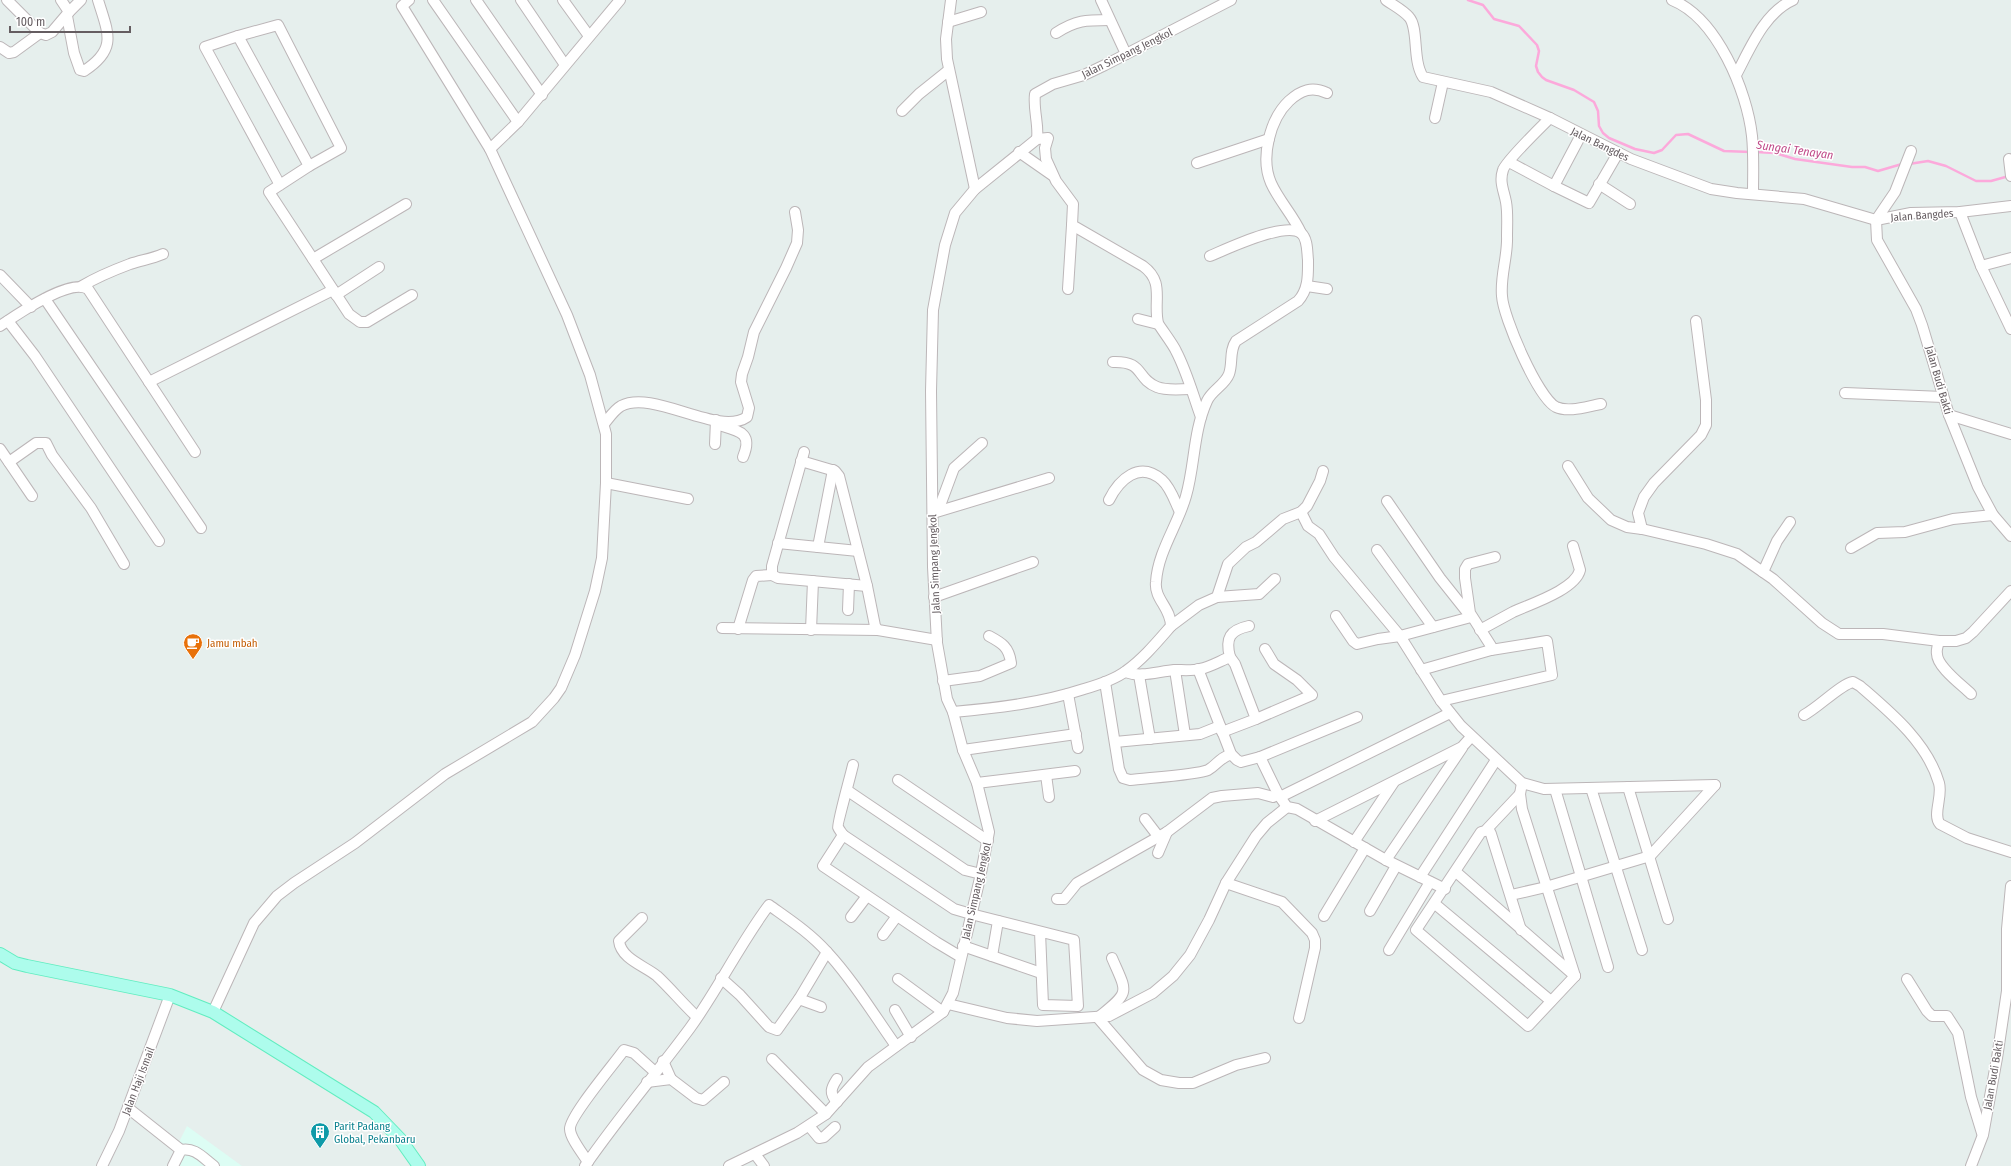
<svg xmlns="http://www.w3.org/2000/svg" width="2011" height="1166" font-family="'Fira Sans Condensed',sans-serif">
  <rect width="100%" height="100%" fill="#e6efed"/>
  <!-- commercial -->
  <path fill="#ddfdf4" d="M187 1126 242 1166H167Z"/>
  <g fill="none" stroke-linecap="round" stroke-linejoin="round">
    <!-- stream -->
    <g stroke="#fca9db" stroke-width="2.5">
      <path d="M1468 0 1483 5 1494 19 1519 26 1537 45 1539 51 1536 66 1538 72 1542 77 1546 80 1574 90 1594 102 1598 111 1599 126 1603 133 1609 138 1635 149 1654 153 1662 150 1676 135 1688 134 1724 151 1751 152"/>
      <path d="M1756 152 1775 153 1795 159 1852 167H1865L1878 171 1902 164"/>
      <path d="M1909 164 1928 161 1946 166 1976 181H1991L2009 176"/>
    </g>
    <defs>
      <g id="minor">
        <path d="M7 0 40 33 46 35 52 32 69 12 61 0"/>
        <path d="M409 0 402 6 490 149"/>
        <path d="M433 0 518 122"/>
        <path d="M476 0 542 95"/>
        <path d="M521 0 565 65"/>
        <path d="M563 0 589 36"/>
        <path d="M951 0 946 39 947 59 975 189"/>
        <path d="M1101 0 1126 54"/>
        <path d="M1386 0C1393 5 1403 10 1409 17 1419 28 1412 60 1423 77L1491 92 1550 118 1631 159 1711 189 1737 193 1804 199 1876 220 1911 213 1960 212 2011 206"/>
        <path d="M1672 0C1717 18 1747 91 1752 136 1754 155 1753 175 1753 194"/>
        <path d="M69 12 81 0"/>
        <path d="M67 16 74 53 80 70 84 71C118 49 108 33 98 0"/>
        <path d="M948 22 981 12"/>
        <path d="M1056 33C1076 20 1086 20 1109 20"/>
        <path d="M238 36 278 25 341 148 309 166"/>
        <path d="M0 47 9 53 14 52 40 33"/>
        <path d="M1736 75C1750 49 1764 13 1793 0"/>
        <path d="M902 111 919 94 949 70"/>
        <path d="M1435 118 1443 82"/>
        <path d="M1550 118C1541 127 1505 162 1503 170 1499 182 1504 191 1506 202 1508 213 1507 225 1507 236 1508 256 1500 276 1502 296 1503 317 1538 398 1556 407 1569 413 1588 406 1601 404"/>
        <path d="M1037 139C1039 124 1033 110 1035 94L1053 84 1084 75 1105 65 1231 0"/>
        <path d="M1019 152 1052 175"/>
        <path d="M2009 159 2011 176"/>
        <path d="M1509 162 1554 186 1581 135"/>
        <path d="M1197 163 1269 139"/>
        <path d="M1599 184 1630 204"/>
        <path d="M280 185 205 47 238 36 309 166 269 192 349 314 360 322H367L412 295"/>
        <path d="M1554 186 1589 203 1618 153"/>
        <path d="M1960 212 1981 266 2011 329"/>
        <path d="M1876 220 1877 240 1916 309 1922 325 1949 415 1978 487 1993 515 2011 536"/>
        <path d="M1876 220 1895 192 1911 151"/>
        <path d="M1301 233C1293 215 1279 201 1271 183 1260 158 1270 119 1289 101 1301 90 1312 86 1327 93"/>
        <path d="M313 259 406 204"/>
        <path d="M1981 266 2011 258"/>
        <path d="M0 275 31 307"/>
        <path d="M82 286C97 277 114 270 130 264 142 260 151 259 163 254"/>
        <path d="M1307 286 1327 289"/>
        <path d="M1068 289 1072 225"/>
        <path d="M336 295 379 267"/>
        <path d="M45 299 201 528"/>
        <path d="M1138 319 1158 324"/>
        <path d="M8 321 35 356 159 541"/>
        <path d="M0 326C16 315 70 278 88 289L195 452"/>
        <path d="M1113 362C1145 361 1135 378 1157 387 1167 391 1180 389 1191 389"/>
        <path d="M149 382 333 290"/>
        <path d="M1845 393 1943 397"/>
        <path d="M1949 415 2011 434"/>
        <path d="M604 424C609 418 614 410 621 406 654 389 718 437 747 417L749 408 741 382 742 374 748 357 754 332 786 268 797 243 798 230 795 212"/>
        <path d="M716 424C737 431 754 431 743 457"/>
        <path d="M715 444 716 420"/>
        <path d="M0 449 32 496"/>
        <path d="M804 452 772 566V575L778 578 867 586"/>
        <path d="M801 461 835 471 839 476 867 586 875 626 878 630 937 640"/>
        <path d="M9 462 36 443H46L52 455 91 508 124 564"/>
        <path d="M1568 466 1588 498 1611 520 1627 527 1642 529 1706 544 1737 554 1773 579 1822 623 1839 634H1883L1939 641H1956L1966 638 1973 632 2011 591"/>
        <path d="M606 483 688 499"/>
        <path d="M1109 500C1119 480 1139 460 1162 480 1171 488 1175 502 1180 512"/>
        <path d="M938 511 954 468 982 443"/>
        <path d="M1301 512 1308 526 1319 534 1334 557 1400 636 1441 701 1461 726 1522 783 1544 789 1715 785"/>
        <path d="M933 513 1049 478"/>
        <path d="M1642 529 1638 513 1644 497 1654 483 1701 435 1706 425V400L1696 321"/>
        <path d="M778 543 858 551"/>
        <path d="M818 547 833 470"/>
        <path d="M1851 548 1877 533 1905 532 1953 519 1993 515"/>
        <path d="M1377 550 1433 627"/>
        <path d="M1763 572 1777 541 1790 522"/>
        <path d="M934 597 1033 562"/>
        <path d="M1217 597 1259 594 1275 579"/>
        <path d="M848 610 849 584"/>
        <path d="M1336 616 1353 641 1357 644 1378 639 1400 636 1471 617 1440 578 1387 501"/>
        <path d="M1171 626 1199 605 1217 597 1228 564 1246 547 1256 542 1283 519 1301 512 1307 506 1320 481 1323 471"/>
        <path d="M722 628 878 630"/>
        <path d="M738 629 753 580 756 576 772 575"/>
        <path d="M811 630 813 581"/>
        <path d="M1480 630C1491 624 1502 618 1513 612 1530 604 1575 590 1580 570L1573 546"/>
        <path d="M1939 641C1938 645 1936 650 1937 654 1937 667 1962 685 1971 694"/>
        <path d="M1198 669 1231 754 1237 760 1241 762 1260 757 1357 717"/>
        <path d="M1175 670 1185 735"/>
        <path d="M1421 670 1491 650V646L1470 613 1465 578V569L1468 564 1495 557"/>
        <path d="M1125 672C1141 678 1159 671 1175 670 1183 670 1192 671 1200 669 1210 667 1220 661 1230 657 1225 638 1230 630 1249 626"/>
        <path d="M1139 675 1150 739"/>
        <path d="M943 681 980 676 1011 663C1009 647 1002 643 989 636"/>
        <path d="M1105 682 1119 769 1123 778 1130 780C1145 778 1197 775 1208 770 1217 765 1218 759 1231 754"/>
        <path d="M1068 694 1078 748"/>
        <path d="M1441 701 1552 675 1547 641 1491 650"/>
        <path d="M953 712C998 708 1041 703 1084 689 1098 685 1114 680 1126 671 1143 659 1157 642 1171 626 1171 608 1154 599 1156 582 1158 551 1178 525 1186 496 1195 465 1193 432 1207 401 1212 390 1225 385 1229 374 1233 363 1229 351 1236 341L1298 301C1309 289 1308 274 1308 260 1307 252 1308 239 1301 233 1285 221 1227 249 1210 256"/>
        <path d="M1804 715C1819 707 1841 684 1853 682L1860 686C1890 712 1927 742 1939 783 1943 797 1932 815 1940 824L1967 838 2011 852"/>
        <path d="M1256 719 1312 695 1297 680 1274 664 1265 649"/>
        <path d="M1222 732 1256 719 1235 664 1230 657"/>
        <path d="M1115 742 1200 734 1220 726"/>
        <path d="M963 750 1076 734"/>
        <path d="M1260 757 1278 794 1287 807 1297 809 1386 860 1445 889"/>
        <path d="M1046 775 1049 797"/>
        <path d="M898 780 988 841"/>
        <path d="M977 783 1075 771"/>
        <path d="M1522 783 1520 794 1522 809 1575 976"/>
        <path d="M1628 787 1668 919"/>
        <path d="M1591 788 1642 950"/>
        <path d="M1555 789 1608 967"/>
        <path d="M848 791 965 870 981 874"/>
        <path d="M1280 797 1450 713"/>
        <path d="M1145 819 1158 836"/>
        <path d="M1315 821 1462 747 1471 737"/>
        <path d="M1487 829 1520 794"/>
        <path d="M843 835C842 833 839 830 838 827 837 824 851 774 853 765"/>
        <path d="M1354 842 1394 782"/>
        <path d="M1158 853 1167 832"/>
        <path d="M1386 860 1462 748"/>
        <path d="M1456 872 1575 976"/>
        <path d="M1420 877 1496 760"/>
        <path d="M1226 883 1282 902 1312 933 1315 940V948L1299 1018"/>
        <path d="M1511 895 1546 887 1650 856 1715 785"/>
        <path d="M1057 899H1064L1077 883 1167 832 1212 798 1222 796 1258 793 1273 797 1278 794"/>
        <path d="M1435 904 1551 1001"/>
        <path d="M1370 911 1396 866"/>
        <path d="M1324 916 1365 848"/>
        <path d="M851 917 867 896"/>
        <path d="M642 918 619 941C621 959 645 966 657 976 671 989 683 1004 697 1017"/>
        <path d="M1521 930 1491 834 1489 830 1481 832 1416 930 1528 1026 1575 976"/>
        <path d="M883 935 897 916"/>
        <path d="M963 946 1041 973"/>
        <path d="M1389 950 1430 882"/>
        <path d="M992 956 998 921"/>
        <path d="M961 957 936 942 823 866 843 835 954 909 971 914 1074 940 1078 1006 1043 1005 1040 932"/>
        <path d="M721 978 740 995 769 1027 777 1030 799 999 827 952"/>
        <path d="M898 979 943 1012"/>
        <path d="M1907 979 1927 1011 1932 1016H1947L1958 1033 1971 1097 1982 1133"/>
        <path d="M799 999 821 1007"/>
        <path d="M948 1004 1007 1018 1037 1021 1109 1016 1153 993 1173 976 1190 955 1209 920 1226 883 1256 836 1267 823 1287 807"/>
        <path d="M895 1010 911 1037"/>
        <path d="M213 1012 254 923 277 896 294 883 355 843 445 774 532 722 554 698 561 688 575 655 595 591 602 558 606 483V434L590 375 567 315 490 149 518 122 620 0"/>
        <path d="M1100 1016C1131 991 1127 993 1112 958"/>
        <path d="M1098 1018 1143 1070 1161 1080 1179 1083H1193L1236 1065 1265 1058"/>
        <path d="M772 1059 826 1114"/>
        <path d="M663 1061 671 1079"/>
        <path d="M837 1079C831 1088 829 1093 837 1102"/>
        <path d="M647 1082 671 1079 696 1098 703 1100 724 1082"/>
        <path d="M128 1108 181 1150"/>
        <path d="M809 1126 819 1138 824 1137 835 1127"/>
        <path d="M755 1154 764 1166"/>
        <path d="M588 1162C583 1154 570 1138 570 1129 569 1117 614 1064 624 1050L634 1053 655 1072"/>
        <path d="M102 1166 119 1131 170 995"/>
        <path d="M173 1166 181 1150C195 1147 203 1158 214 1166"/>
        <path d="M585 1166C618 1118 656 1074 690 1028 719 988 739 945 769 905 790 920 810 933 827 952 853 980 874 1015 896 1046"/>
        <path d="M729 1166 797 1133 826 1114 868 1067 943 1012 953 993 980 878 989 832 977 783 963 750 953 712 947 699 937 643 933 567 931 391 933 310 945 245 955 213 975 189 1037 139 1048 138 1045 148 1046 159 1056 181 1073 204 1072 225 1143 266C1165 282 1153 301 1158 323 1159 326 1173 344 1176 351 1187 372 1193 395 1201 417"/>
        <path d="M1971 1166 1983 1135 1997 1058 2007 991V929L2011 886"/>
      </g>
      <path id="major" d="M0 954 15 963 27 966 170 995 213 1012 374 1112 400 1139 419 1166"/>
    </defs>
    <!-- minor casing -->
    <use href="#minor" stroke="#bcb6b8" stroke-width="12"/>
    <!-- major casing -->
    <use href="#major" stroke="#61edc0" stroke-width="14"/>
    <!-- minor -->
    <use href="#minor" stroke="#fff" stroke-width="10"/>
    <!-- major -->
    <use href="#major" stroke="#adfcec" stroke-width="12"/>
  </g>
  <!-- icons -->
  <defs>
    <symbol id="cafe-pin" viewBox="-11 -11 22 30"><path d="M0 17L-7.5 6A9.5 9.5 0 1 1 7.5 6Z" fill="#e8710a" stroke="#fff"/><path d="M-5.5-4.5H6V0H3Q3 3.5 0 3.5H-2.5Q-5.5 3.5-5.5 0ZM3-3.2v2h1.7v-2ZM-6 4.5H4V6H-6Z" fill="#fff"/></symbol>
    <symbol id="building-pin" viewBox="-11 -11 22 30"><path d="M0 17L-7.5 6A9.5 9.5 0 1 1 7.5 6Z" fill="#0f9aa8" stroke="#fff"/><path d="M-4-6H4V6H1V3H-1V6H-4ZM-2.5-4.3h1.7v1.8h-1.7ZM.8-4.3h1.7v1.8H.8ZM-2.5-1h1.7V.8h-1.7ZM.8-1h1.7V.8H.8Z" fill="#fff"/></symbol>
  </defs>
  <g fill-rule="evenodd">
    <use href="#cafe-pin" x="182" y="632" width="22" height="30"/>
    <use href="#building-pin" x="309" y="1121" width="22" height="30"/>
  </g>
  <g text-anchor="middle" stroke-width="3" stroke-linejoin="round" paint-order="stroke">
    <!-- street labels -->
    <g font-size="11" fill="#655d61" stroke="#fff">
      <text transform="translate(1127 53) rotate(-26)" y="4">Jalan Simpang Jengkol</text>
      <text transform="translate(1600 144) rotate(26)" y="4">Jalan Bangdes</text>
      <text transform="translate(1922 215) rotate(-4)" y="4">Jalan Bangdes</text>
      <text transform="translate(1939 380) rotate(74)" y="4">Jalan Budi Bakti</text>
      <text transform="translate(934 564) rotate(-92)" y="4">Jalan Simpang Jengkol</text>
      <text transform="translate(976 891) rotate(-77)" y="4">Jalan Simpang Jengkol</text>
      <text transform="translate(1993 1075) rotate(-80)" y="4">Jalan Budi Bakti</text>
      <text transform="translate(138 1081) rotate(-69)" y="4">Jalan Haji Ismail</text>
    </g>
    <!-- food labels -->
    <g font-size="11" fill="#c56008" stroke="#fff" text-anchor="start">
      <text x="207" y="647">Jamu mbah</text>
    </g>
    <!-- culture labels -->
    <g font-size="11" fill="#0d838f" stroke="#fff" text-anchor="start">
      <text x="334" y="1130">Parit Padang<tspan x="334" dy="13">Global, Pekanbaru</tspan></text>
    </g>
    <!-- water labels -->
    <g font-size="12" font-style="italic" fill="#c04b89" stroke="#fff">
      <text transform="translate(1795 150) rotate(8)" y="4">Sungai Tenayan</text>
    </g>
  </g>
  <!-- scale -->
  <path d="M10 26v6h120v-6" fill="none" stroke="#655d61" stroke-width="2"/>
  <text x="16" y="26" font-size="12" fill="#655d61" stroke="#ffffff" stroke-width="3" paint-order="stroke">100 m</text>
</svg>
